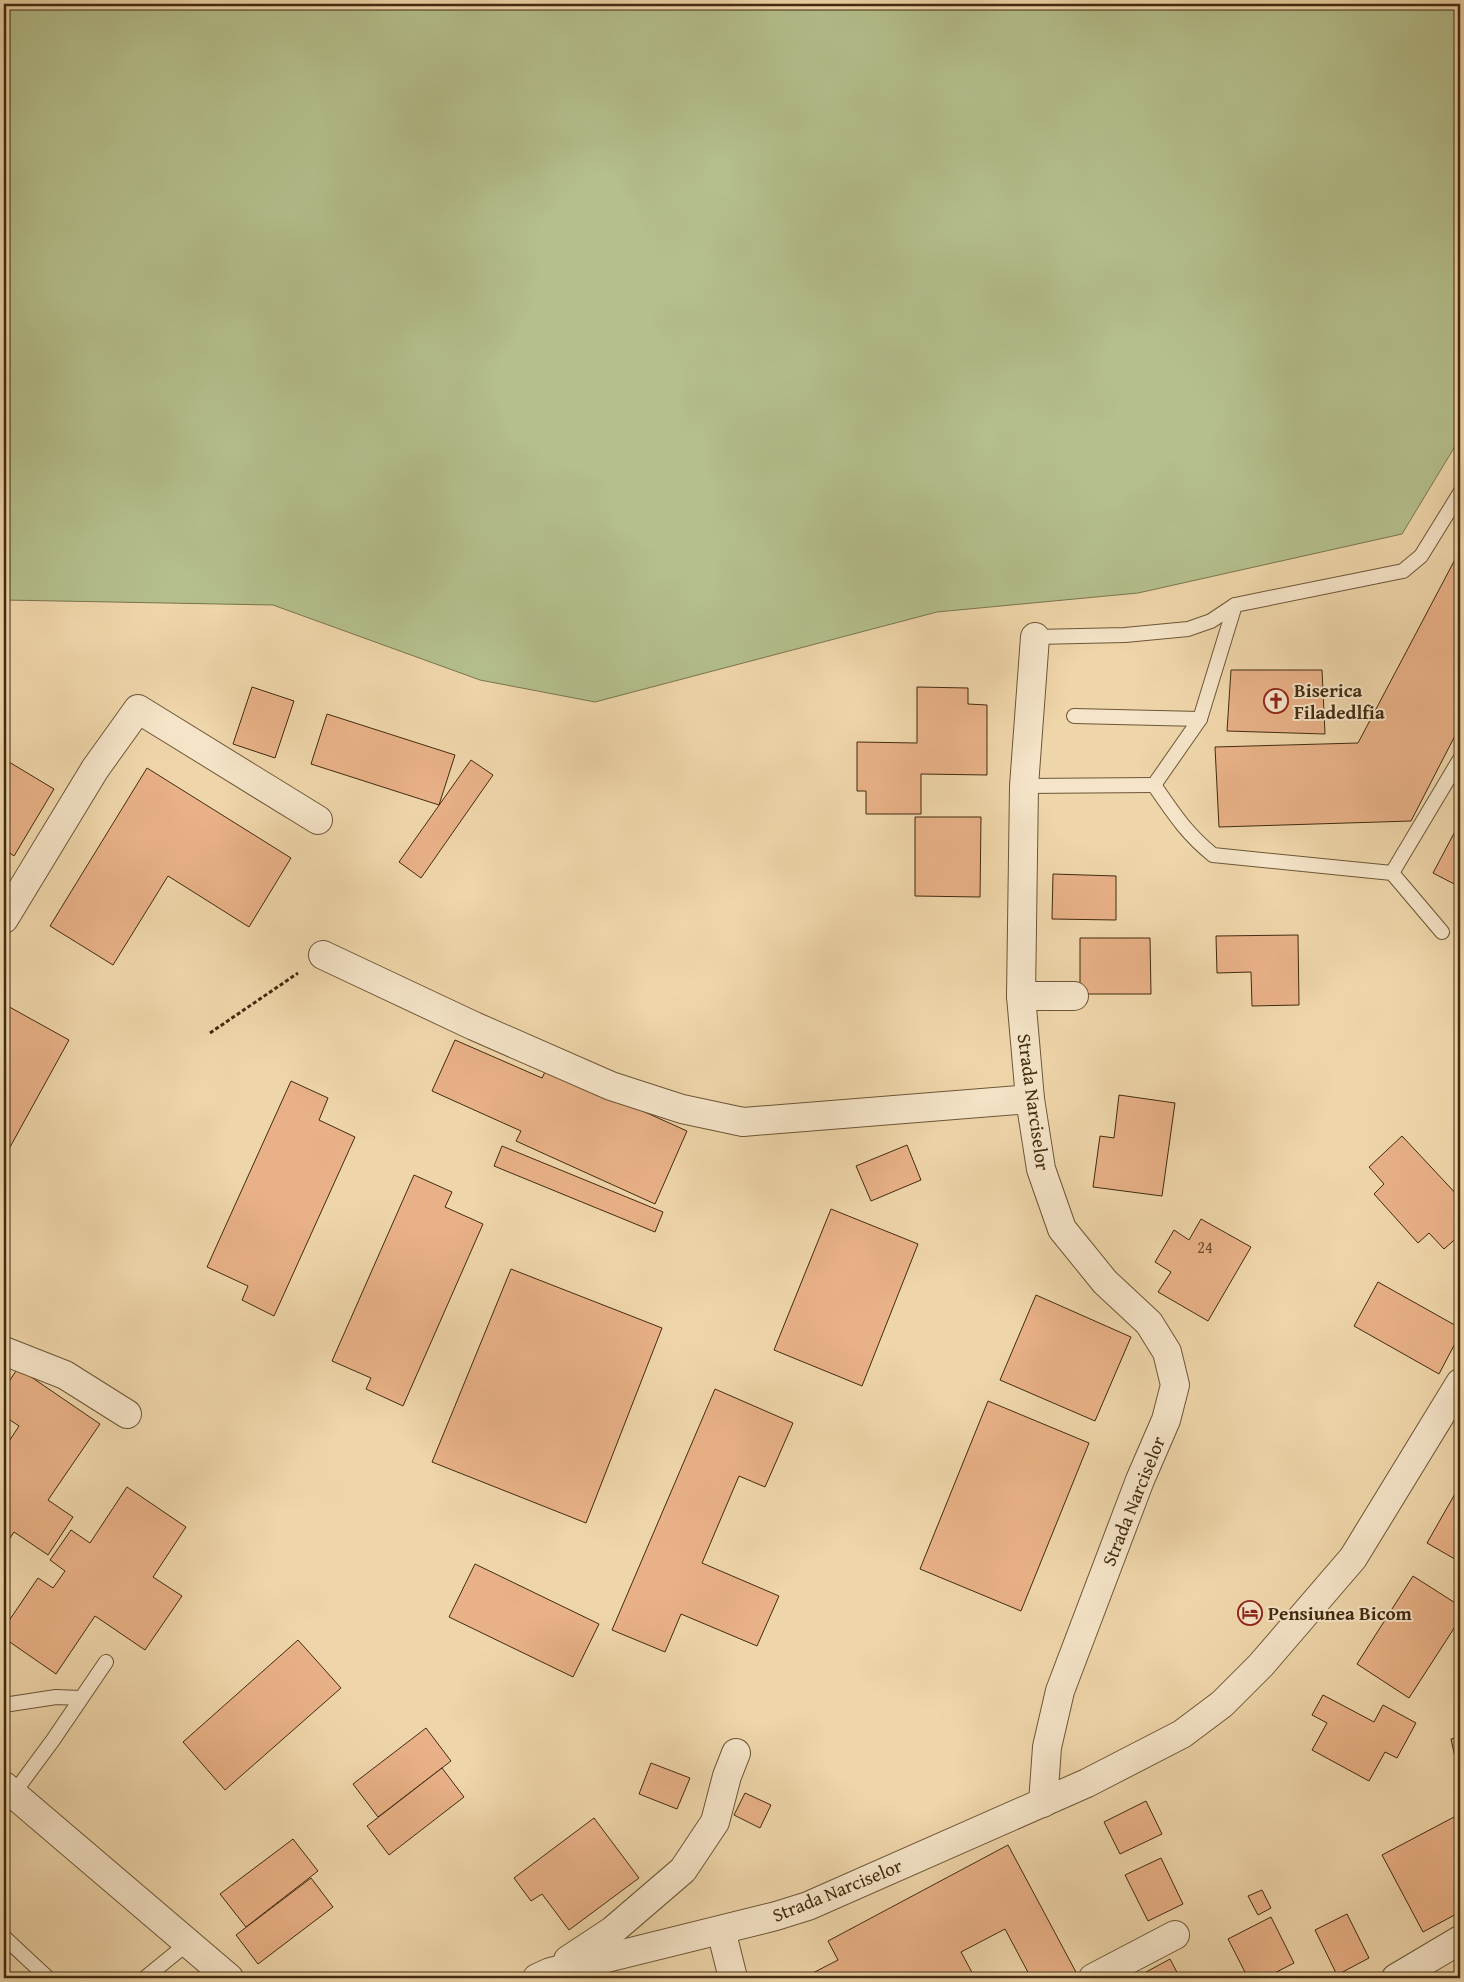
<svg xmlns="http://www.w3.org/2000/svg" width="1464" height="1982" font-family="'Gentium Book Plus',serif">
  <rect width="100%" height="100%" fill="#efd6aa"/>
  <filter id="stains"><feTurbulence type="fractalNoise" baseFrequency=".004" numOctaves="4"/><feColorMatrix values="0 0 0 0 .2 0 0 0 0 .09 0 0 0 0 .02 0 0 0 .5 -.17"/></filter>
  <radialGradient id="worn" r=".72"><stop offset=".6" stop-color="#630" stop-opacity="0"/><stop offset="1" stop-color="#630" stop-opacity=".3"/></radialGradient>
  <!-- green -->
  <path fill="#b4bf8c" stroke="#7a754e" d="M4 4H1460V438L1402 534 1138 593 937 612 595 702 480 680 273 605 4 600Z"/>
  <!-- building -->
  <g fill="#e9b187" stroke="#412b0f">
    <path d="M1460 550V726L1411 821 1219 827 1215 747 1358 743Z"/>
    <path d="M1231 670H1322L1325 734 1227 731Z"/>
    <path d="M252 687 294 701 275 758 233 744Z"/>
    <path d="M917 687 968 688V704L987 705V775L921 774V814H866V791H857V742L917 743Z"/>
    <path d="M327 714 455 755 439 805 311 764Z"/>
    <path d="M4 759 54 789 14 856 4 849Z"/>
    <path d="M471 760 493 775 421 878 399 862Z"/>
    <path d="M147 768 291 858 249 927 168 876 113 965 50 926Z"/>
    <path d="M915 817H981L980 897 915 896Z"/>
    <path d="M1460 822V887L1433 873Z"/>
    <path d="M1053 874 1116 876V920L1052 919Z"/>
    <path d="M1298 935 1299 1005 1252 1006 1251 972 1217 973 1216 936Z"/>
    <path d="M1080 938H1150L1151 994H1080Z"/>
    <path d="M4 1004 69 1040 4 1158Z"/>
    <path d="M455 1040 542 1078 547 1068 687 1131 655 1204 516 1141 521 1131 432 1091Z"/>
    <path d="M291 1081 328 1098 319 1120 355 1137 274 1316 242 1300 248 1286 207 1267Z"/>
    <path d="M1119 1095 1175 1103 1162 1196 1093 1187 1100 1136 1114 1138Z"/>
    <path d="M1402 1136 1460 1198V1235L1444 1249 1429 1233 1418 1243 1374 1194 1384 1184 1369 1167Z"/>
    <path d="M907 1145 921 1180 871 1201 856 1166Z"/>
    <path d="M502 1146 663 1212 655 1232 494 1166Z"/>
    <path d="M414 1175 452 1192 445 1207 483 1224 403 1406 366 1389 371 1378 332 1361Z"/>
    <path d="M831 1209 918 1244 862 1386 774 1350Z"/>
    <path d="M1201 1219 1251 1247 1208 1321 1158 1292 1171 1272 1155 1262 1174 1230 1189 1240Z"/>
    <path d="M511 1269 662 1328 586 1523 432 1462Z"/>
    <path d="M1378 1282 1460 1328V1334L1439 1374 1354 1326Z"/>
    <path d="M1036 1295 1131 1337 1095 1421 1000 1380Z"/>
    <path d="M18 1368 100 1424 48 1500 73 1517 48 1555 14 1532 4 1547V1449L19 1426 4 1416V1389Z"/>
    <path d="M715 1389 793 1423 765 1487 739 1476 702 1563 779 1596 757 1646 681 1614 665 1652 612 1630Z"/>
    <path d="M988 1401 1089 1443 1021 1611 920 1569Z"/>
    <path d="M1460 1485V1562L1427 1543Z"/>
    <path d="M127 1487 186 1527 153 1577 182 1596 145 1650 95 1616 56 1674 4 1638V1628L38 1578 53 1588 65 1571 50 1560 71 1530 90 1543Z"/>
    <path d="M475 1564 599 1624 573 1677 449 1617Z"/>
    <path d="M1413 1576 1460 1606V1619L1409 1698 1357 1664Z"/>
    <path d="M298 1640 341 1688 225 1790 183 1742Z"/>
    <path d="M1323 1695 1374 1722 1383 1705 1416 1723 1397 1758 1385 1752 1369 1781 1312 1750 1327 1723 1312 1715Z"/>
    <path d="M426 1728 451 1761 378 1817 353 1784Z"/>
    <path d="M1460 1737V1780L1451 1739Z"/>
    <path d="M651 1763 690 1778 677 1809 639 1794Z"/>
    <path d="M442 1768 464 1797 389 1855 367 1826Z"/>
    <path d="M745 1793 771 1805 760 1828 734 1815Z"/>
    <path d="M1146 1801 1162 1834 1120 1854 1104 1822Z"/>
    <path d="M1456 1816 1460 1824V1912L1423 1932 1382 1855Z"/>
    <path d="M594 1818 639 1878 569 1930 542 1894 531 1901 514 1878Z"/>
    <path d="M293 1839 318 1871 246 1927 220 1894Z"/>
    <path d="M1008 1845 1077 1974 1069 1978H1031L1005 1929 961 1952 975 1978H803L838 1960 828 1941Z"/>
    <path d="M1161 1858 1183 1904 1148 1921 1125 1875Z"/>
    <path d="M311 1878 333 1907 258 1964 236 1935Z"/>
    <path d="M1262 1890 1271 1908 1258 1915 1248 1896Z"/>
    <path d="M1347 1914 1369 1958 1337 1975 1315 1930Z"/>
    <path d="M1271 1917 1294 1963 1265 1978H1248L1228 1939Z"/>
    <path d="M1170 1959 1180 1978H1135Z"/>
  </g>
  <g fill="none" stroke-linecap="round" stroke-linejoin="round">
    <defs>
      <g id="service">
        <path d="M1035 637 1125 635 1188 629 1211 621 1235 605 1403 571 1421 556 1460 493"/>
        <path d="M1074 716 1200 719"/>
        <path d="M1154 785C1174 814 1186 833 1213 855L1392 873 1442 932"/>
        <path d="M1154 785 1200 719 1235 605"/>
        <path d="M1024 786 1154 785"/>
        <path d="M1392 873 1460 759"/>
        <path d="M4 1705 56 1697 81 1698"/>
        <path d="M11 1797 53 1740 106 1662"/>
        <path d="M4 1937 48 1978"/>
        <path d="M145 1978 188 1943"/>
      </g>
      <g id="minor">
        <path d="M1035 637 1024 786 1021 996 1030 1099 1041 1169 1062 1229 1105 1282 1149 1323 1167 1352 1175 1385 1166 1420 1140 1480 1060 1691 1047 1747 1043 1803"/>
        <path d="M4 919 95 769 138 709 318 820"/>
        <path d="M323 955 474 1026 611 1086 682 1109 743 1122 1030 1099"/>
        <path d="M1021 996H1074"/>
        <path d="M4 1351 65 1375 127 1414"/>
        <path d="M4 1786 229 1978"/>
        <path d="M721 1930 733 1978"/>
        <path d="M568 1960 612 1931 683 1870 715 1822 727 1776 736 1753"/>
        <path d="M537 1978 550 1972 776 1916 808 1906 1087 1783 1182 1734 1222 1704 1261 1665 1353 1558 1460 1383"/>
        <path d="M1093 1978 1175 1935"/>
        <path d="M1396 1978 1460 1940"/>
      </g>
    </defs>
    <!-- service casing -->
    <use href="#service" stroke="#6c5636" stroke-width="16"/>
    <!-- minor casing -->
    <use href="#minor" stroke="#6c5636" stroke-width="30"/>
    <!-- path -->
    <path stroke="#412b0f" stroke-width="3" stroke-dasharray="4 2.5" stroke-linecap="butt" d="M210 1033 298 973"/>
    <!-- service -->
    <use href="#service" stroke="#f5e4c8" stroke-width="14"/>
    <!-- minor -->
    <use href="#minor" stroke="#f5e4c8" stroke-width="28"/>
  </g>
  <!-- icons -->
  <defs>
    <symbol id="church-ring" viewBox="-11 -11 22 22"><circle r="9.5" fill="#f5e4c8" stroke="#8f2418" stroke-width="1.5"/><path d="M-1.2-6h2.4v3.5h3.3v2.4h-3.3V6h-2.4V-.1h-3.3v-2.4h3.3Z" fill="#8f2418"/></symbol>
    <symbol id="hotel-ring" viewBox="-11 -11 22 22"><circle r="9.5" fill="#f5e4c8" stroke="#8f2418" stroke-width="1.5"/><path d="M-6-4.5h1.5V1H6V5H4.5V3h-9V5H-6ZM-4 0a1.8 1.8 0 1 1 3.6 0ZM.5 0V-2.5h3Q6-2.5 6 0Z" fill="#8f2418"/></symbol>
  </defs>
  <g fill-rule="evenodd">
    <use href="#church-ring" x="1262" y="687" width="28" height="28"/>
    <use href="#hotel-ring" x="1236" y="1599" width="28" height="28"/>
  </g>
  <g text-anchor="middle" stroke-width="4" stroke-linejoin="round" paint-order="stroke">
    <!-- number labels -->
    <g font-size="16" fill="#6b4c2d">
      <text x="1205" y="1253">24</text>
    </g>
    <!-- poi labels -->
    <g font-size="19" font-weight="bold" fill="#412b0f" stroke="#f5e4c8" text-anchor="start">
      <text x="1294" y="697">Biserica<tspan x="1294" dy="22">Filadedlfia</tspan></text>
      <text x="1268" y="1620">Pensiunea Bicom</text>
    </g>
    <!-- street labels -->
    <g font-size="19" fill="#412b0f" stroke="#f5e4c8">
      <text transform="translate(1034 1102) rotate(82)" y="7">Strada Narciselor</text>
      <text transform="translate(1133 1501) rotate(-68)" y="7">Strada Narciselor</text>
      <text transform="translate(837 1890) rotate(-22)" y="7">Strada Narciselor</text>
    </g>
  </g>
  <!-- margin -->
  <rect width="1464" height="1982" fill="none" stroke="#efd6aa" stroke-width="20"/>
  <rect x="5" y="5" width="1454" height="1972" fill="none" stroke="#412b0f" stroke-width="2.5"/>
  <rect x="10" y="10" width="1444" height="1962" fill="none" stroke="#412b0f"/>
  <rect width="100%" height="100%" filter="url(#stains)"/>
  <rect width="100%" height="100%" fill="url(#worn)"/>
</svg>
